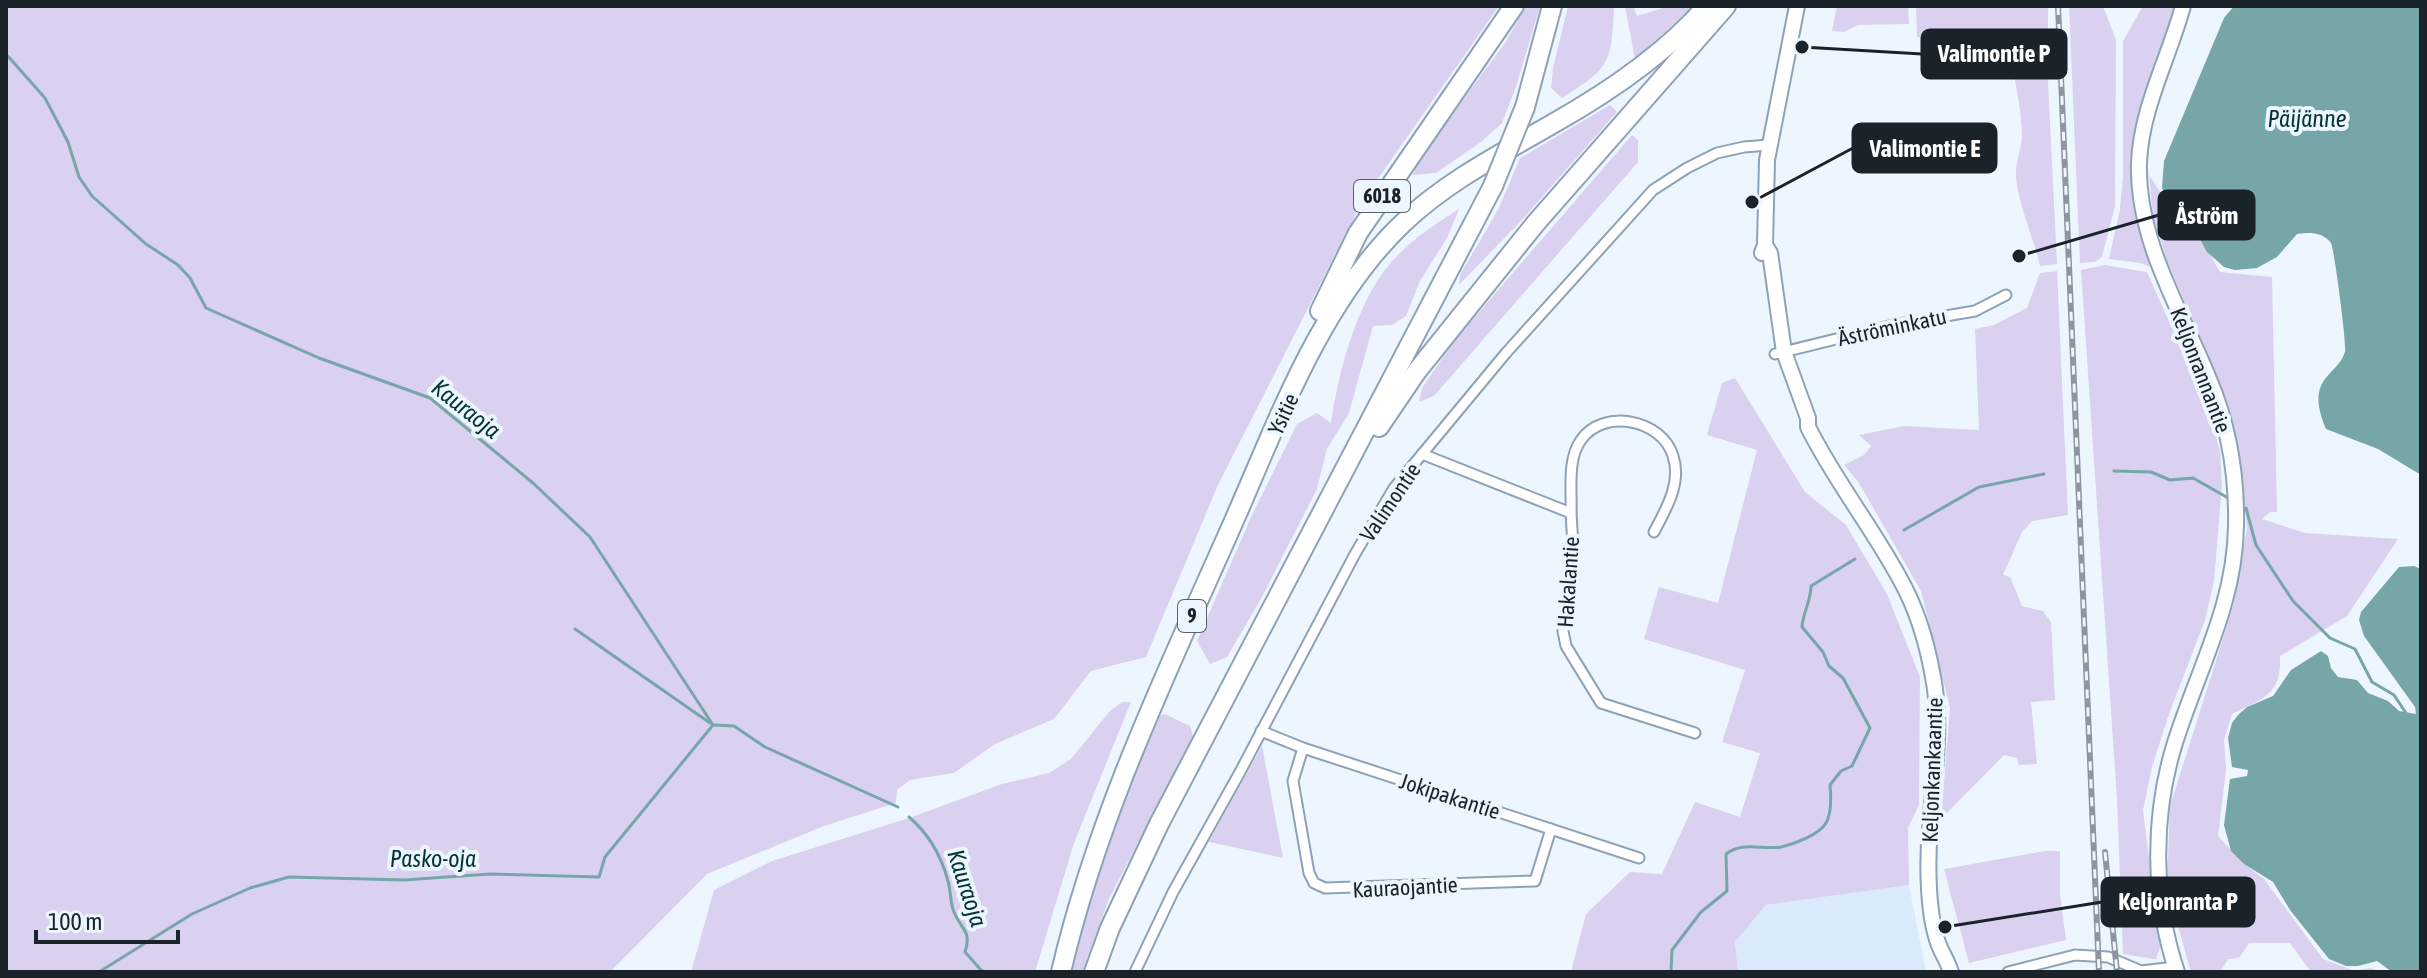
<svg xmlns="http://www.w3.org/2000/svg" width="2427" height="978" font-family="'Asap Condensed',sans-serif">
  <rect width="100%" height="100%" fill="#edf6ff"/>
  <!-- built -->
  <path fill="#d9eafb" d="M1909 885 1926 972H1738L1735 942 1766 905Z"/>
  <!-- green -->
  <g fill="#dad0ef">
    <path d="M6 6H1499L1363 200 1218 485 1146 657 1091 671 1054 719 995 744 954 773 910 780 897 790 896 803 824 826 707 874 610 972H6Z"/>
    <path d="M1526 6H1540L1516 87 1502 123 1481 142 1436 173 1413 175 1416 163 1505 43Z"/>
    <path d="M1568 6H1614V9C1611 65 1609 68 1562 98L1551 88 1553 68Z"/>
    <path d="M1625 6H1633L1637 16 1670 6H1694L1635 59Z"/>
    <path d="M1837 6H1908L1909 24 1858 25 1844 32 1832 31Z"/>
    <path d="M1916 6H2048V82L2057 264 2040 266C2033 235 2019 208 2016 177 2015 162 2022 148 2022 134 2021 103 2013 72 2007 42L1983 38 1917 37Z"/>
    <path d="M2069 6H2103L2116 40 2115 206 2102 257 2095 262 2080 263Z"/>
    <path d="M2143 6H2177L2167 42 2140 105 2131 163 2136 214 2150 267 2140 263 2109 259 2120 209 2123 176V41Z"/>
    <path d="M1610 105 1617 112 1520 222 1459 285 1460 275 1499 208 1520 158Z"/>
    <path d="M1632 135 1638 140V162L1434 396 1419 402 1422 388 1454 341Z"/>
    <path d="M2149 175 2172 210 2196 230 2220 272 2272 277 2277 512H2270L2262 519 2305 533 2398 539 2347 616 2280 656C2282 695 2263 698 2232 714L2224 740 2226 770 2218 836 2244 864 2264 879 2323 959 2355 971 2370 968 2381 972H2311L2290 943H2249L2239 958 2228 959 2220 972H2191L2188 962 2167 885 2170 806 2233 607 2247 528 2238 445 2223 392 2167 260 2153 215Z"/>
    <path d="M1459 209 1447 238 1420 281 1406 316 1392 325 1373 326 1349 413 1327 449 1317 489 1262 597 1227 657 1210 664 1197 641 1252 515 1297 424 1317 413 1331 423C1339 369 1359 291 1400 253 1417 236 1438 222 1459 209Z"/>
    <path d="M2105 265 2147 272 2207 407 2220 451 2222 485 2214 581 2205 620 2169 714 2152 767 2143 810 2160 947 2156 959H2153L2123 954 2117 799 2081 270Z"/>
    <path d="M2057 271 2068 515 2032 521 2022 532 2003 575 2010 577 2022 606 2043 611 2051 622 2055 700 2031 702 2037 764 2019 765 2017 758 2004 755 1941 819 1950 708 1921 591 1859 483 1844 465 1864 455 1871 446 1859 435 1904 426 1979 430 1975 329 1994 325 2027 308 2040 273Z"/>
    <path d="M1735 378 1805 492 1846 525 1887 594 1920 677 1919 805 1908 828 1909 885 1766 905 1735 942 1738 972H1571L1586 914 1630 872 1662 874 1695 802 1740 817 1760 753 1722 742 1745 670 1644 639 1659 587 1718 603 1757 450 1707 435 1722 383Z"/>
    <path d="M1122 702H1131L1074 843 1035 972H691L714 890 772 861 909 818 1002 784 1049 773 1071 759 1110 711Z"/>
    <path d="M1165 714 1190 726 1193 736 1109 899 1082 972H1070L1104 854 1158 716Z"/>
    <path d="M1262 746 1283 858 1209 842Z"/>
    <path d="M2045 851H2060V895L2066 940 1969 963 1944 869Z"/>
  </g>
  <!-- water -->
  <g fill="#77a6a8">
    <path d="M2234 6H2421V475L2378 449 2326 429C2320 415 2314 396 2323 382 2330 371 2341 365 2345 352 2347 346 2334 248 2331 243 2323 232 2309 232 2297 234L2277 257 2257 268 2235 270 2224 267 2207 252 2195 230 2172 210 2162 188 2164 161 2224 18Z"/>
    <path d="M2414 566 2421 569V972H2392L2377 961 2358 966H2346L2329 959 2290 910 2273 882 2244 864 2231 851 2224 825 2230 779 2247 776 2248 770 2232 767 2228 738 2232 723 2238 715 2247 707 2273 696 2291 670 2321 651 2328 656 2331 668 2338 677 2357 680 2368 693 2388 701 2399 711 2416 714 2415 707 2364 636 2359 620 2361 612 2399 567Z"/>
  </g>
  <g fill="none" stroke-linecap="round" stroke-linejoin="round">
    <!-- stream -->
    <g stroke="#77a6a8" stroke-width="3">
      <path d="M6 54 45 98 68 142 79 177 92 196 146 244 178 265 190 278 206 308 319 358 430 398 533 483 590 537 713 725"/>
      <path d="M2114 471 2151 472 2170 480 2193 478 2230 499"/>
      <path d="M2246 508 2256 545 2293 601 2330 638 2355 649 2372 682 2394 695 2406 713"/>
      <path d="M1904 530 1979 487 2044 474"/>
      <path d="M575 629 710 723"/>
      <path d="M713 725 734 726 765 747 898 807"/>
      <path d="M909 817C929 834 941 855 948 881 951 891 950 903 954 912 961 930 972 930 965 952L981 970 985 972"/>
      <path d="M99 972 192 914 250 888 289 877 404 880 490 874 599 877 605 857 713 725"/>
      <path d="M1671 972 1672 950 1701 912 1727 891 1726 854C1742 841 1762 850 1781 847 1794 844 1819 835 1826 823 1832 813 1831 796 1830 785L1841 771 1852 766 1870 728 1843 678 1829 666 1823 652 1802 627C1803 612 1811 601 1811 586L1855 559"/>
    </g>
    <defs>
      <g id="street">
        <path d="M1775 354 1893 325 1975 311 2006 295"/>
        <path d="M1422 454 1571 513 1573 545 1563 631 1566 646 1601 703 1695 733"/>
        <path d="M1571 513C1572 490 1567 459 1581 440 1603 408 1662 419 1673 456 1682 483 1666 509 1654 532"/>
        <path d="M1261 731 1303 748 1639 858"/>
        <path d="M1303 748 1293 781 1309 873 1314 883 1325 888 1535 881 1551 829"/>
        <path d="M1135 972 1173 892 1240 772 1355 554 1394 488 1506 353 1653 190 1687 168 1717 153 1744 147 1769 145"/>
        <path d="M2008 972 2075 955 2108 957 2141 971 2175 967"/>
      </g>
      <g id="secondary">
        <path d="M1765 245 1770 253 1784 352 1808 418V427C1835 481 1872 527 1900 579 1917 609 1927 643 1933 677 1943 728 1933 778 1930 829 1927 863 1927 920 1941 950 1945 958 1948 963 1951 972"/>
        <path d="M1762 253 1765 245 1767 160 1797 6"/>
        <path d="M2177 972C2153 901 2152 818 2174 746 2197 671 2235 606 2236 526 2237 475 2229 426 2209 379 2180 308 2137 241 2139 163 2141 108 2169 58 2183 6"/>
      </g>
      <g id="highway">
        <path d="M1525 107 1552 6"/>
        <path d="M1320 311 1358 233 1514 6"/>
        <path d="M1379 427 1417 371 1535 224 1726 6"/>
        <path d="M1061 972C1097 818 1165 676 1229 532 1276 427 1318 304 1403 223 1447 181 1501 154 1554 123 1609 92 1665 54 1707 6"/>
        <path d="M1094 972 1110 928 1159 824 1493 186"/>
      </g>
    </defs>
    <!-- street casing -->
    <use href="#street" stroke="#8ea2b7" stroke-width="13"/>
    <!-- secondary casing -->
    <use href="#secondary" stroke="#8ea2b7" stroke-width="18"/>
    <!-- highway casing -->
    <use href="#highway" stroke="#8ea2b7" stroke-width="22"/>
    <!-- street -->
    <use href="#street" stroke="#fff" stroke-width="9"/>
    <!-- secondary -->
    <use href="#secondary" stroke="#fff" stroke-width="14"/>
    <!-- highway -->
    <use href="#highway" stroke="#fff" stroke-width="18"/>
    <defs>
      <g id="rail">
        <path d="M2058 6 2099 972"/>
        <path d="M2105 852 2117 972"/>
      </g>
    </defs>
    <!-- rail casing -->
    <use href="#rail" stroke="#8d959e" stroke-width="6"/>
    <!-- rail -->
    <use href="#rail" stroke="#edf6ff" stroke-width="3" stroke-dasharray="9" stroke-linecap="butt"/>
    <defs>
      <path id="highway-bridge" d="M1493 186 1525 107"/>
    </defs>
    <!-- highway-bridge casing -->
    <use href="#highway-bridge" stroke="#8ea2b7" stroke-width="22" stroke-linecap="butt"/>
    <!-- highway-bridge -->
    <use href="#highway-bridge" stroke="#fff" stroke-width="18"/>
  </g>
  <g text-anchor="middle" stroke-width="8" stroke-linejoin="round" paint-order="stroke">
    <!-- shield labels -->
    <g fill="#edf6ff" stroke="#59626a" stroke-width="2">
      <rect x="1354" y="180" width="56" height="32" rx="6"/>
      <rect x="1178" y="600" width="28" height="32" rx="6"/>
    </g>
    <g font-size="20" font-weight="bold" fill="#1a222a">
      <text x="1382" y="203">6018</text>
      <text x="1192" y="623">9</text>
    </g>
    <!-- street labels -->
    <g font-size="22" fill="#1a222a" stroke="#edf6ff">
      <text transform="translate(1892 327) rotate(-12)" y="8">Äströminkatu</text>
      <text transform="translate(2201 370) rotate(69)" y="8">Keljonrannantie</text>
      <text transform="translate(1283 414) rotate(-65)" y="8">Ysitie</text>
      <text transform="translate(1390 502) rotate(-56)" y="8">Valimontie</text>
      <text transform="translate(1568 582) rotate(-86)" y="8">Hakalantie</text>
      <text transform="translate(1932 770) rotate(-88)" y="8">Keljonkankaantie</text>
      <text transform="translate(1450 796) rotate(18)" y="8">Jokipakantie</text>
      <text transform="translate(1405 887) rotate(-3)" y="8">Kauraojantie</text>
    </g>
    <!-- water labels -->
    <g font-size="24" font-style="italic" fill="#043436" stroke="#edf6ff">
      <text x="2307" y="127">Päijänne</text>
      <text transform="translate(466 409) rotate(38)" y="8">Kauraoja</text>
      <text x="433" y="867">Pasko-oja</text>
      <text transform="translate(967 888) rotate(72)" y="8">Kauraoja</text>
    </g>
  </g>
  <!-- callouts -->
  <path fill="none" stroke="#1a222a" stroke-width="3" d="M1802 47L1922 54M1752 202L1853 148M2019 256L2159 215M1945 927L2102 902"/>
  <g fill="#1a222a" stroke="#edf6ff" stroke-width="3">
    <circle cx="1802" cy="47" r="8"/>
    <circle cx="1752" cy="202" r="8"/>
    <circle cx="2019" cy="256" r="8"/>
    <circle cx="1945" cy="927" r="8"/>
  </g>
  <g fill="#1a222a" stroke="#1a222a" stroke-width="3">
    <rect x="1922" y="30" width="144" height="48" rx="8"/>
    <rect x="1853" y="124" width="143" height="48" rx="8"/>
    <rect x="2159" y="191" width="95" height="48" rx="8"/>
    <rect x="2102" y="878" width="152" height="48" rx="8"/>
  </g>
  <g font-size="24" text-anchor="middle" font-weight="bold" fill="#fff">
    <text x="1994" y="62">Valimontie P</text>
    <text x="1925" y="157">Valimontie E</text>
    <text x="2207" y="224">Åström</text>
    <text x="2178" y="910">Keljonranta P</text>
  </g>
  <!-- border -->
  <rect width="2427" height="978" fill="none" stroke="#1a222a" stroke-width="16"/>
  <!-- scale -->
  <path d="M36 930v12h142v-12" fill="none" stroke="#1a222a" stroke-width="4"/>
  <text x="48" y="930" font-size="24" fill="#1a222a" stroke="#edf6ff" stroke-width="6" paint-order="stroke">100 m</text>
</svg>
